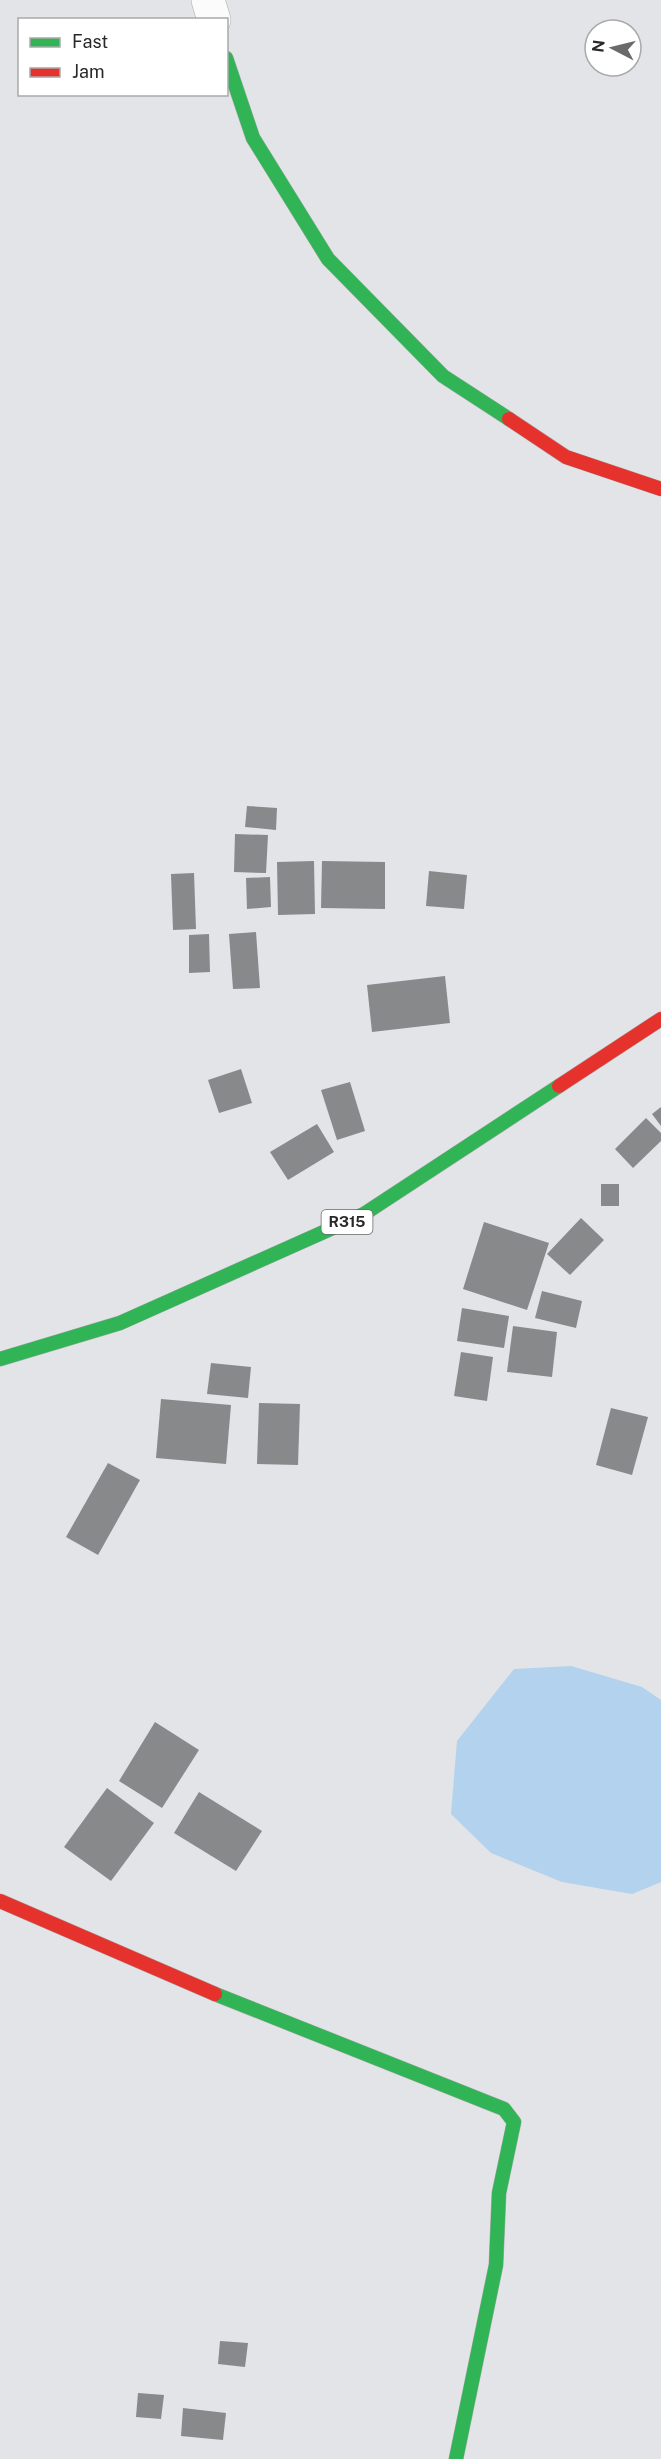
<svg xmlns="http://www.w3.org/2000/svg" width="661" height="2459" font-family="'Public Sans',sans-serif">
  <rect width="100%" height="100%" fill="#e2e4e7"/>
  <!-- water -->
  <path fill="#b2d2ed" d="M571 1666 642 1687 661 1700V1882L632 1894 562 1882 491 1853 451 1814 457 1741 514 1669Z"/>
  <!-- building -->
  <g fill="#88898b">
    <path d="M247 806 277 808 276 830 245 827Z"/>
    <path d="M235 834 268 835 266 873 234 872Z"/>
    <path d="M314 861 315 914 278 915 277 862Z"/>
    <path d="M322 861 385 862V909L321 908Z"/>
    <path d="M429 871 467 875 464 909 426 906Z"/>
    <path d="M194 873 196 929 173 930 171 874Z"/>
    <path d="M270 877 271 907 247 909 246 878Z"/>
    <path d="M256 932 260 988 233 989 229 934Z"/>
    <path d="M209 934 210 972 189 973V935Z"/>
    <path d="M445 976 450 1023 372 1032 367 985Z"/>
    <path d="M241 1069 252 1103 219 1113 208 1080Z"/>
    <path d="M350 1082 365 1131 337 1140 321 1090Z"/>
    <path d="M661 1107V1126L652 1114Z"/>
    <path d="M646 1118 661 1133V1141L633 1168 615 1149Z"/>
    <path d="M317 1124 334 1152 288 1180 270 1152Z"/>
    <rect x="601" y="1184" width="18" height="22"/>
    <path d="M581 1218 604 1240 570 1275 547 1254Z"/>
    <path d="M484 1222 549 1243 527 1310 463 1289Z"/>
    <path d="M542 1291 582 1301 576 1328 535 1318Z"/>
    <path d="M462 1308 509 1316 504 1348 457 1341Z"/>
    <path d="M513 1326 557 1332 552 1377 507 1372Z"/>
    <path d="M461 1352 493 1357 487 1401 454 1396Z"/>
    <path d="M211 1363 251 1367 248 1398 207 1394Z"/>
    <path d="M161 1399 231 1405 226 1464 156 1458Z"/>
    <path d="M259 1403 300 1404 298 1465 257 1464Z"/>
    <path d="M611 1408 648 1417 632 1475 596 1465Z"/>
    <path d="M108 1463 140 1480 98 1555 66 1537Z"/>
    <path d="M155 1722 199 1750 162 1808 119 1781Z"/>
    <path d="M107 1788 154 1823 111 1881 64 1847Z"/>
    <path d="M199 1792 262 1831 236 1871 174 1833Z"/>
    <path d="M220 2341 248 2343 245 2367 218 2364Z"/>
    <path d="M138 2393 164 2395 161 2419 136 2417Z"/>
    <path d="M183 2408 226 2413 223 2440 181 2436Z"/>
  </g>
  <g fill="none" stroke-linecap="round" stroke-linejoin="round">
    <defs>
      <path id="street" d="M208 0 214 20"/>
      <g id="fast">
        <path d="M226 58 253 138 328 259 443 376 509 419"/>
        <path d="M0 1359 120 1323 364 1214 559 1086"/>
        <path d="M215 1994 504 2109 514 2122 499 2193 496 2265 456 2459"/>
      </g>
      <g id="jam">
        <path d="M509 419 566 457 661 489"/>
        <path d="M559 1086 661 1019"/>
        <path d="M0 1901 215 1994"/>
      </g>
    </defs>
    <!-- street casing -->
    <use href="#street" stroke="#abacae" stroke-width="34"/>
    <!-- fast casing -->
    <use href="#fast" stroke="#abacae" stroke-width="15"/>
    <!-- jam casing -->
    <use href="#jam" stroke="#abacae" stroke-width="15"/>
    <!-- street -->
    <use href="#street" stroke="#fbfbfb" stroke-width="33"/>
    <!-- fast -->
    <use href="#fast" stroke="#30b455" stroke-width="14"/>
    <!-- jam -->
    <use href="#jam" stroke="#e5322d" stroke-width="14"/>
  </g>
  <g text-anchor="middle" stroke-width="6" stroke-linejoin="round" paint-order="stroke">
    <!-- shield labels -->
    <rect fill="#fff" stroke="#68696a" stroke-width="1.5" x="321.5" y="1210" width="51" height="24" rx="4.5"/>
    <g font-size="15" font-weight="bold" fill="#28292a">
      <text x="347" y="1227">R315</text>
    </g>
  </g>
  <!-- legend -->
  <rect x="18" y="18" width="210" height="78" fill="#ffffff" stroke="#a9a9aa" stroke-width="1.5"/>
  <rect x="30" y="38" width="30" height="9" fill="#30b455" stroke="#a9a9aa" stroke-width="1.5"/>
  <text x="72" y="48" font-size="18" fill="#28292a">Fast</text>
  <rect x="30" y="68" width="30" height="9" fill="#e5322d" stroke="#a9a9aa" stroke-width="1.5"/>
  <text x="72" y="78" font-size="18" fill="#28292a">Jam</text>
  <!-- north arrow -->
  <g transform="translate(613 48) rotate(277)"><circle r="28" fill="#ffffff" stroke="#a9a9aa" stroke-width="1.5"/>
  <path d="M0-4.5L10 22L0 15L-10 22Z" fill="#696a6c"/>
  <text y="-9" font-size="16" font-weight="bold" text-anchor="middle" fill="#28292a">N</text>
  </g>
</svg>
